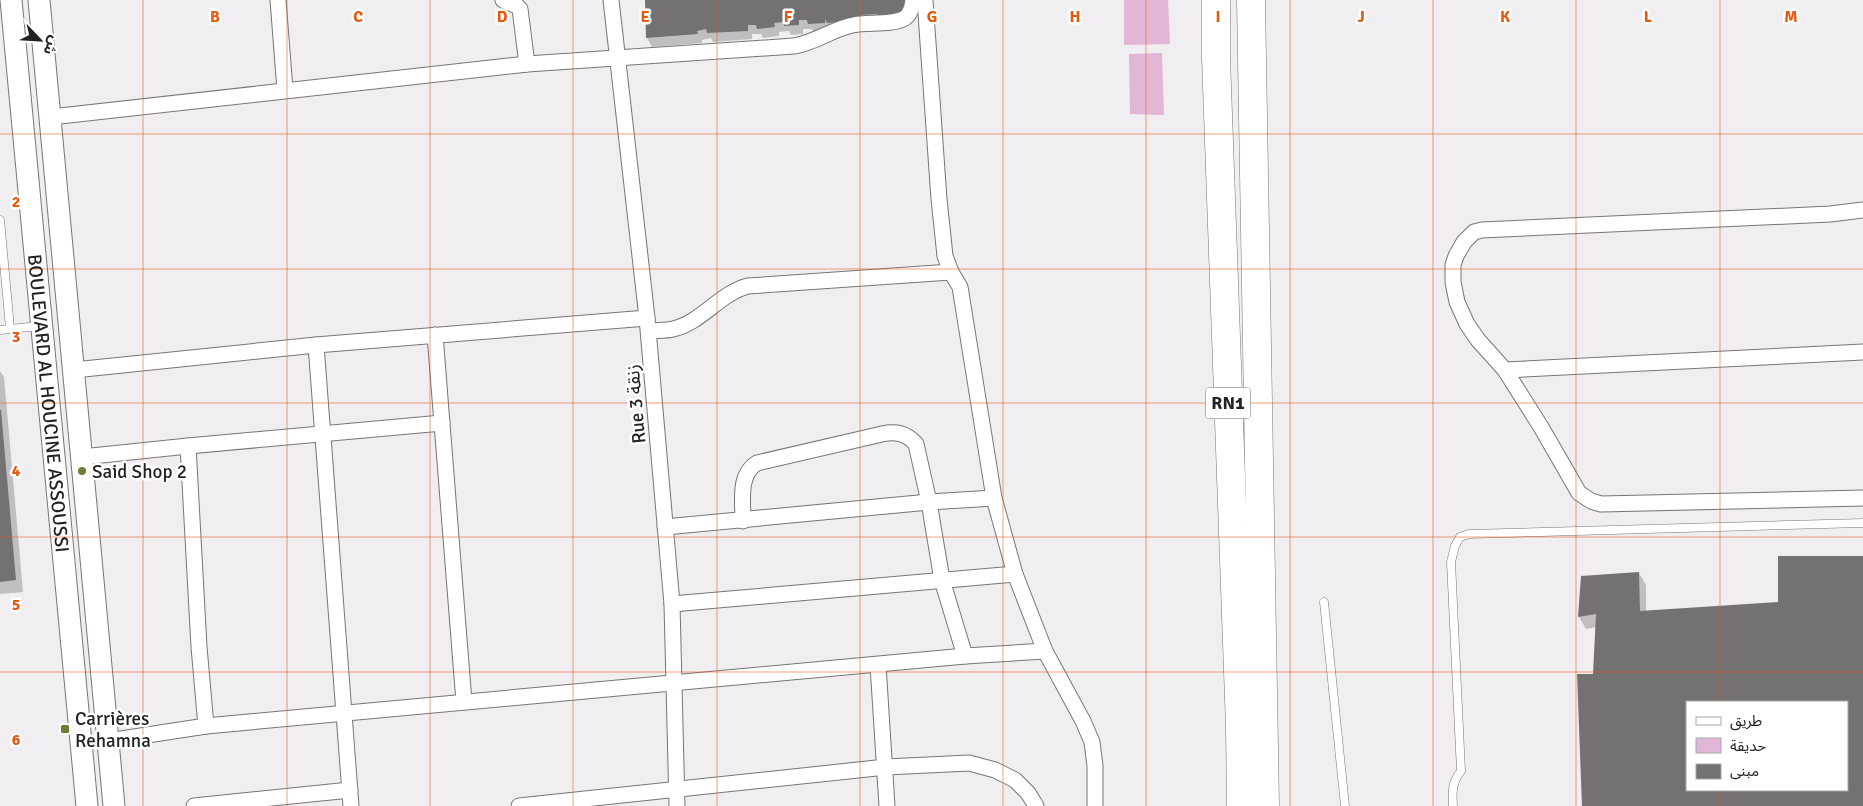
<svg xmlns="http://www.w3.org/2000/svg" width="1863" height="806" font-family="Signika,'Noto Sans Arabic',sans-serif">
  <rect width="100%" height="100%" fill="#f0eef0"/>
  <!-- green -->
  <g fill="#e1b6d7">
    <path d="M1124 0H1168L1170 44 1124 45Z"/>
    <path d="M1162 53 1164 115 1130 114 1129 54Z"/>
  </g>
  <!-- shadow -->
  <g fill="#0003" fill-rule="evenodd">
    <path d="M646 0H911L912 20 815 33 812 29H803V34L791 35 789 31 779 32V36L763 38 761 34H752V39L713 42 711 38 702 40V43L652 47 647 38Z"/>
    <path d="M0 371 4 377 23 592 0 594Z"/>
    <path d="M1863 557V806H1583L1594 675 1596 627 1586 629 1579 617 1582 577 1639 573 1646 585V611L1779 604ZM1687 702H1847V790H1687Z"/>
  </g>
  <!-- building -->
  <g fill="#737172" fill-rule="evenodd">
    <path d="M645 0H905L908 11 894 13 895 17 878 19 877 14 861 15 862 20 827 23 825 19V23L808 24 807 20H799V25L784 26V22L774 23 775 27 757 29 756 25H748V31L707 33 706 29 697 31 698 34 646 38Z"/>
    <path d="M0 410H1L16 580 0 582Z"/>
    <path d="M1778 556H1863V806H1582L1577 674H1593L1596 614 1578 617 1581 576 1639 572 1640 611 1778 602ZM1687 702H1847V790H1687Z"/>
  </g>
  <g fill="none" stroke-linecap="round" stroke-linejoin="round">
    <defs>
      <g id="lane">
        <path d="M0 220 10 328"/>
        <path d="M0 330 39 326"/>
        <path d="M1324 602 1345 806"/>
        <path d="M1453 806C1452 792 1452 782 1461 771L1451 562 1455 546 1460 537 1469 534 1863 523"/>
      </g>
      <g id="street">
        <path d="M278 0 285 90"/>
        <path d="M503 0 517 6 520 9 527 64"/>
        <path d="M611 0 647 318 672 604 677 806"/>
        <path d="M925 0 939 199 945 256 951 272 960 287 994 498 1015 574 1045 651 1083 721 1092 742 1095 766V806"/>
        <path d="M51 117 527 64 794 46C815 43 832 29 853 25 867 22 891 25 903 19 910 16 912 8 913 0"/>
        <path d="M1863 210 1830 214 1482 230 1474 232 1464 242 1456 256 1453 265V282L1457 302 1467 324 1478 340 1505 370 1541 427 1579 493 1591 501 1601 504 1863 498"/>
        <path d="M649 331C656 330 665 331 673 329 701 323 720 293 748 286L951 272"/>
        <path d="M435 335 464 702"/>
        <path d="M316 345 351 806"/>
        <path d="M74 370 316 345 647 318"/>
        <path d="M1505 370 1863 352"/>
        <path d="M188 446 199 647 206 726"/>
        <path d="M82 457 188 446 442 423"/>
        <path d="M743 521C743 502 738 474 757 463L882 434C896 431 906 433 916 444L929 502 942 580 965 656"/>
        <path d="M665 527 929 502 994 498"/>
        <path d="M672 604 1015 574"/>
        <path d="M878 665 887 806"/>
        <path d="M108 741 206 726 965 656 1045 651"/>
        <path d="M194 806 350 790"/>
        <path d="M519 806 886 767 969 763 995 770 1015 780 1028 793 1036 806"/>
      </g>
      <g id="secondary">
        <path id="s1" d="M11 0 87 806"/>
        <path d="M39 0 114 806"/>
      </g>
      <g id="highway">
        <path d="M1216 0V58L1240 727 1241 806"/>
        <path d="M1251 0 1265 806"/>
      </g>
    </defs>
    <!-- lane casing -->
    <use href="#lane" stroke="#787577" stroke-width="9"/>
    <!-- street casing -->
    <use href="#street" stroke="#787577" stroke-width="17"/>
    <!-- secondary casing -->
    <use href="#secondary" stroke="#787577" stroke-width="23"/>
    <!-- highway casing -->
    <use href="#highway" stroke="#787577" stroke-width="29"/>
    <!-- lane -->
    <use href="#lane" stroke="#fff" stroke-width="8"/>
    <!-- street -->
    <use href="#street" stroke="#fff" stroke-width="15"/>
    <!-- secondary -->
    <use href="#secondary" stroke="#fff" stroke-width="21"/>
    <!-- highway -->
    <use href="#highway" stroke="#fff" stroke-width="28"/>
  </g>
  <!-- grid -->
  <path fill="none" stroke="#e8590c" stroke-width="1" stroke-opacity="0.55" d="M143 0V806M287 0V806M430 0V806M573 0V806M717 0V806M860 0V806M1003 0V806M1146 0V806M1290 0V806M1433 0V806M1576 0V806M1720 0V702M0 134H1863M0 269H1863M0 403H1863M0 537H1863M0 672H1863M1720 790V806"/>
  <!-- markers -->
  <g fill="#688134" stroke="#fff" stroke-width="2">
    <circle cx="82" cy="471" r="5"/>
    <rect x="60" y="724" width="10" height="10" rx="2.5"/>
  </g>
  <g text-anchor="middle" stroke-width="5" stroke-linejoin="round" paint-order="stroke">
    <!-- shield labels -->
    <rect fill="#fff" stroke="#656465" stroke-width="1" x="1205.5" y="387.5" width="45" height="31" rx="4"/>
    <g font-size="18" font-weight="bold" fill="#232223">
      <text x="1228" y="409">RN1</text>
    </g>
    <!-- street labels -->
    <g font-size="19" fill="#232223" stroke="#fff">
      <text dy="7" stroke="none"><textPath href="#s1" startOffset="405">BOULEVARD AL HOUCINE ASSOUSSI</textPath></text>
      <text transform="translate(635 404) rotate(-95)" y="7">Rue 3 زنقة</text>
    </g>
    <!-- poi labels -->
    <g font-size="19" fill="#232223" stroke="#fff" text-anchor="start">
      <text x="92" y="478">Said Shop 2</text>
      <text x="75" y="725">Carrières<tspan x="75" dy="22">Rehamna</tspan></text>
    </g>
  </g>
  <g font-size="16" text-anchor="middle" font-weight="bold" fill="#e8590c" stroke="#fff" stroke-width="5" stroke-linejoin="round" paint-order="stroke">
    <text x="215" y="22">B</text>
    <text x="358" y="22">C</text>
    <text x="502" y="22">D</text>
    <text x="645" y="22">E</text>
    <text x="788" y="22">F</text>
    <text x="932" y="22">G</text>
    <text x="1075" y="22">H</text>
    <text x="1218" y="22">I</text>
    <text x="1361" y="22">J</text>
    <text x="1505" y="22">K</text>
    <text x="1648" y="22">L</text>
    <text x="1791" y="22">M</text>
    <text x="16" y="207">2</text>
    <text x="16" y="342">3</text>
    <text x="16" y="476">4</text>
    <text x="16" y="610">5</text>
    <text x="16" y="745">6</text>
  </g>
  <!-- legend -->
  <rect x="1686" y="701" width="162" height="90" fill="#ffffff" stroke="#a7a7a7"/>
  <rect x="1696" y="717" width="25" height="8" fill="#ffffff" stroke="#a7a7a7"/>
  <text x="1730" y="726" font-size="15" fill="#232223">طريق</text>
  <rect x="1696" y="738" width="25" height="15" fill="#e1b6d7" stroke="#a7a7a7"/>
  <text x="1730" y="751" font-size="15" fill="#232223">حديقة</text>
  <rect x="1696" y="764" width="25" height="15" fill="#737172" stroke="#a7a7a7"/>
  <text x="1730" y="776" font-size="15" fill="#232223">مبنى</text>
  <!-- north arrow -->
  <g transform="translate(40 40) rotate(115)" stroke="#ffffff" stroke-width="4" paint-order="stroke">
  <path d="M0-4L9 19L0 12L-9 19Z" fill="#232223"/>
  <text y="-8" font-size="14" font-weight="bold" text-anchor="middle" fill="#232223">ش</text>
  </g>
</svg>
